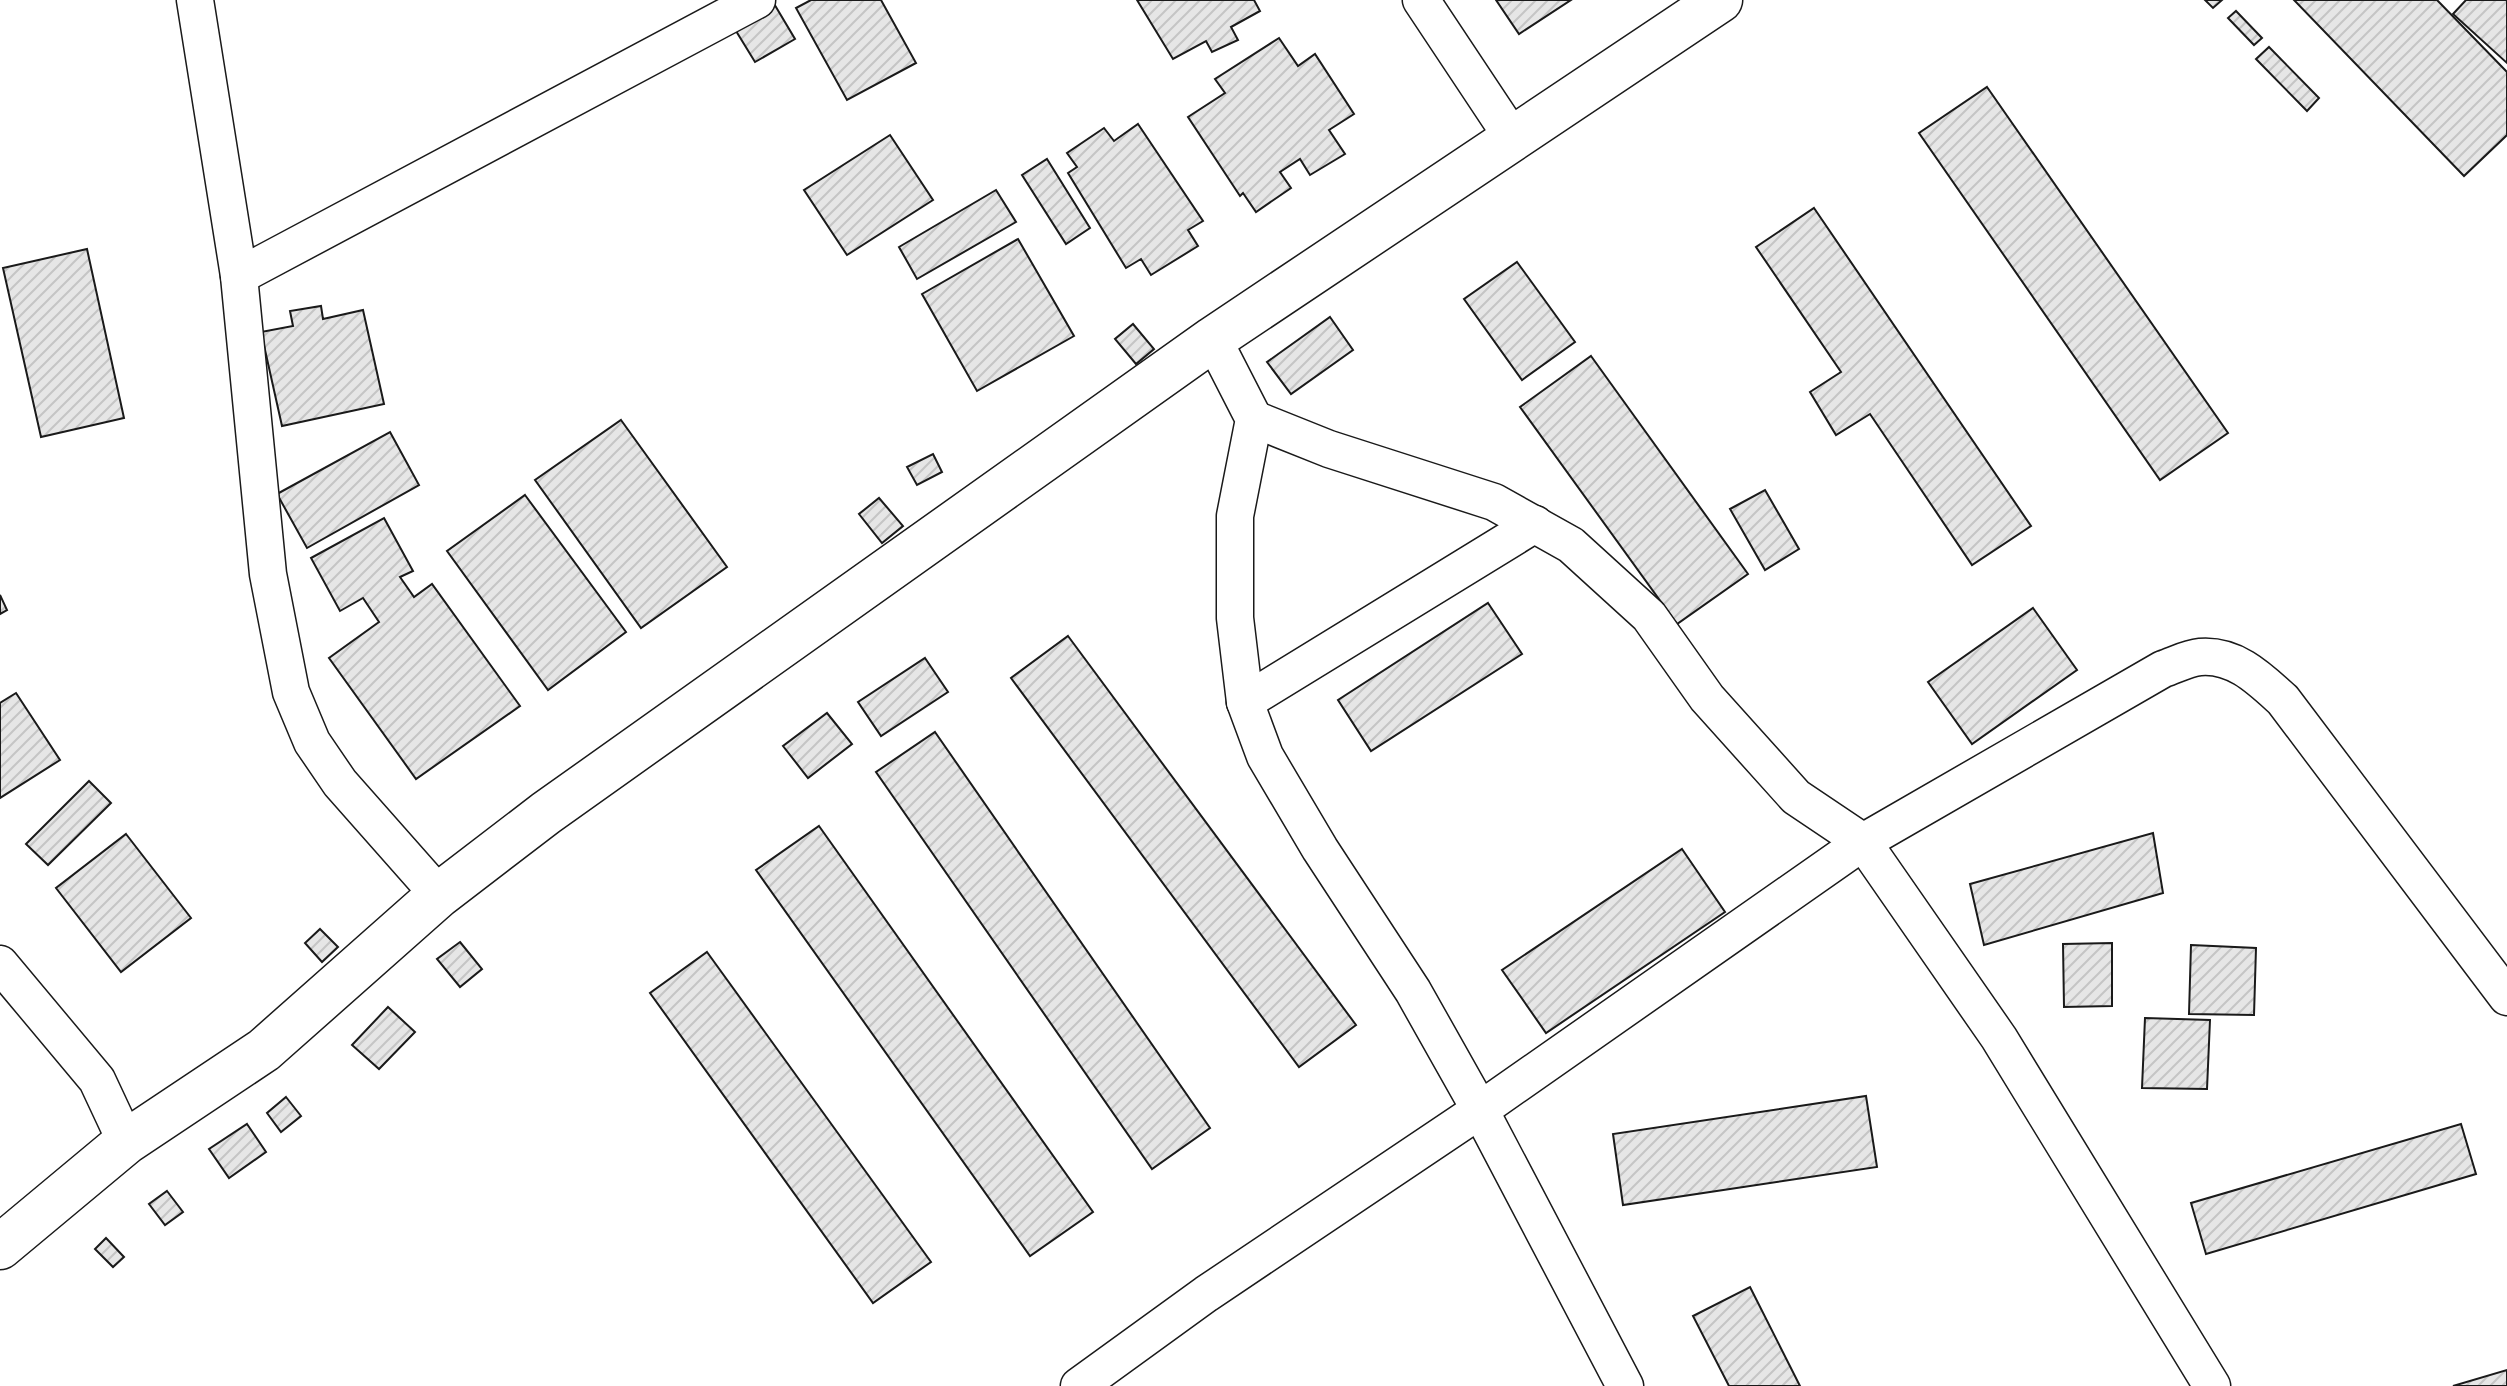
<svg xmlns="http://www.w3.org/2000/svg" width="2507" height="1386" font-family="'Fira Sans Condensed',sans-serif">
  <defs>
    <pattern id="building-hatch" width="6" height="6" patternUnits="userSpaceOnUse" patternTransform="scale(2)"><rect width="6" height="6" fill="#e6e6e6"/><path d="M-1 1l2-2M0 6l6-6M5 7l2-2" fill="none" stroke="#c5c5c5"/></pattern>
  </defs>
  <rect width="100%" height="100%" fill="#fff"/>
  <!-- building -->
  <g fill="url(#building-hatch)" stroke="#1a1a1a" stroke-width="2">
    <path d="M811 0H881L916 63 847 100 796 8Z"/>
    <path d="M1137 0H1254L1260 11 1231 27 1238 40 1212 52 1206 41 1173 59Z"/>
    <path d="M1496 0H1571L1519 34Z"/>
    <path d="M2205 0H2222L2213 8Z"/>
    <path d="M2294 0H2437L2507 72V135L2464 176Z"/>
    <path d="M2466 0H2507V63L2453 14Z"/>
    <path d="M773 2 795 39 755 62 733 26Z"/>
    <path d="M2236 11 2262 38 2254 45 2228 18Z"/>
    <path d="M1279 38 1298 66 1315 54 1354 114 1329 130 1345 154 1310 175 1300 159 1280 172 1291 188 1256 212 1243 193 1240 196 1188 117 1225 93 1215 79Z"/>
    <path d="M2269 47 2319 98 2307 111 2256 59Z"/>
    <path d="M1987 87 2228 433 2160 480 1919 133Z"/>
    <path d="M1138 124 1203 221 1188 230 1198 246 1151 275 1141 259 1126 268 1068 173 1077 167 1067 153 1104 128 1114 141Z"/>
    <path d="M890 135 933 200 847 255 804 190Z"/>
    <path d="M1047 159 1090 228 1066 244 1022 175Z"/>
    <path d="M996 190 1016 222 917 279 899 247Z"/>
    <path d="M1814 208 2031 526 1972 565 1870 414 1836 435 1810 392 1841 372 1756 247Z"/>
    <path d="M1018 239 1074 336 977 391 922 294Z"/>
    <path d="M87 249 124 418 41 437 3 268Z"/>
    <path d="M1517 262 1575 342 1522 380 1464 299Z"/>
    <path d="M321 306 323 319 363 310 384 404 282 426 261 332 293 326 290 311Z"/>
    <path d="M1330 317 1353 350 1291 394 1267 362Z"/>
    <path d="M1133 324 1154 349 1136 364 1115 339Z"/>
    <path d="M1591 356 1748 574 1677 624 1520 407Z"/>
    <path d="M621 420 727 567 641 628 535 480Z"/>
    <path d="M390 432 419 485 307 548 277 494Z"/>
    <path d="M933 454 942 472 917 485 907 467Z"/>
    <path d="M1765 490 1799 549 1765 570 1730 509Z"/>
    <path d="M525 495 626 632 548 690 447 551Z"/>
    <path d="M879 498 903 526 882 543 859 514Z"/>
    <path d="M384 518 413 571 400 577 414 597 432 584 520 706 416 779 329 658 379 622 363 598 340 611 311 558Z"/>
    <path d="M0 595 7 610 0 614Z"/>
    <path d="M1488 603 1522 654 1371 751 1338 700Z"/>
    <path d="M2033 608 2077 670 1972 744 1928 682Z"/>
    <path d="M1068 636 1356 1025 1299 1067 1011 678Z"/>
    <path d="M925 658 948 692 881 736 858 702Z"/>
    <path d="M16 693 60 760 0 798V703Z"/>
    <path d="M827 713 852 744 808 778 783 746Z"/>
    <path d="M935 732 1210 1128 1152 1169 876 772Z"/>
    <path d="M89 781 111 803 48 865 26 844Z"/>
    <path d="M819 826 1093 1212 1030 1256 756 870Z"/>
    <path d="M2153 833 2163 893 1984 945 1970 884Z"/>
    <path d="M126 834 191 918 121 972 56 888Z"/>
    <path d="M1682 849 1725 912 1546 1033 1502 970Z"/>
    <path d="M320 929 338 947 322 962 305 943Z"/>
    <path d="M460 942 482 969 460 987 437 959Z"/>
    <path d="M2112 943V1006L2064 1007 2063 944Z"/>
    <path d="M2191 945 2256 948 2254 1015 2189 1014Z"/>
    <path d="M707 952 931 1262 873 1303 650 993Z"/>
    <path d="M388 1007 415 1032 379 1069 352 1045Z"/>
    <path d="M2145 1018 2210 1020 2207 1089 2142 1088Z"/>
    <path d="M1866 1096 1877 1167 1623 1205 1613 1134Z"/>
    <path d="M286 1097 301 1116 281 1132 267 1113Z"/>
    <path d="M247 1124 266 1152 229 1178 209 1149Z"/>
    <path d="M2461 1124 2476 1174 2206 1254 2191 1203Z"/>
    <path d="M167 1191 183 1212 165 1225 149 1204Z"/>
    <path d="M106 1238 124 1257 113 1267 95 1249Z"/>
    <path d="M1750 1287 1800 1386H1729L1693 1316Z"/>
    <path d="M2507 1370V1386H2453Z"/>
  </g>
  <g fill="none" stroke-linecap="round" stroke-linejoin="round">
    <defs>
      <g id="minor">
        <path d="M195 0 239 276 268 574 291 692 312 742 340 783 439 895"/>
        <path d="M1421 0 1514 140"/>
        <path d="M239 276 757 0"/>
        <path d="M1213 339 1254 419 1235 516V618L1245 702 1265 756 1320 849 1413 991 1480 1110 1625 1386"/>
        <path d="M1254 419 1329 449 1494 502 1571 545 1649 616 1707 698 1796 797 1863 842 1999 1038 2212 1386"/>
        <path d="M1245 702 1535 524"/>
        <path d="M0 964 97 1080 126 1142"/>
        <path d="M1079 1386 1206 1294 1480 1110 1863 842 2163 669C2175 665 2188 658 2200 657 2235 654 2260 679 2283 700L2507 997"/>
      </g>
      <path id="primary" d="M0 1247 126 1142 264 1050 439 895 546 813 1213 339 1720 0"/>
    </defs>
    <!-- minor casing -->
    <use href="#minor" stroke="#1a1a1a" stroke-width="39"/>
    <!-- primary casing -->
    <use href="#primary" stroke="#1a1a1a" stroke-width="47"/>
    <!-- minor -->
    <use href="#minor" stroke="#fff" stroke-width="36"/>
    <!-- primary -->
    <use href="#primary" stroke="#fff" stroke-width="44"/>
  </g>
</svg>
